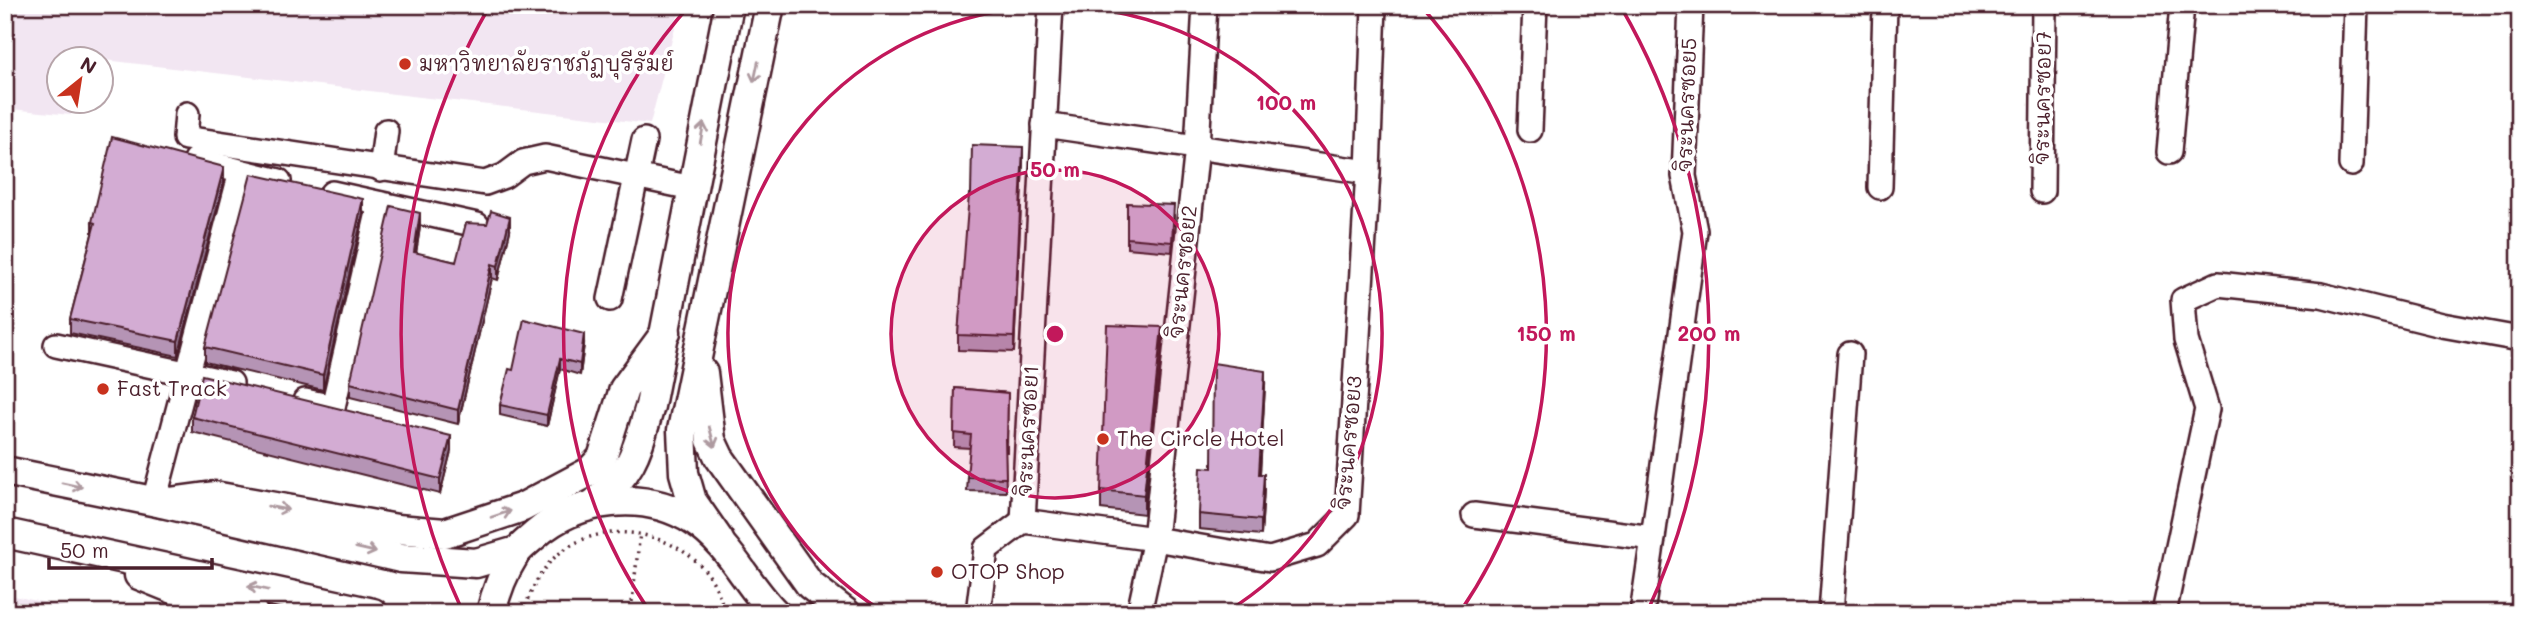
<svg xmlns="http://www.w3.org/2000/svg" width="2525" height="618" font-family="Mali,'Playpen Sans Thai',sans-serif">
  <rect width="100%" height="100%" fill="#fff"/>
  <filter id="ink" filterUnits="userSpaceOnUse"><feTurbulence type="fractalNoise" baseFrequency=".0143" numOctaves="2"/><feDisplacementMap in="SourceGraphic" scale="14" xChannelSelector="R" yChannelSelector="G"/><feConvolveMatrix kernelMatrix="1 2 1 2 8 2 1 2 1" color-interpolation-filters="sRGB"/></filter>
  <g filter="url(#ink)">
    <!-- built -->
    <g fill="#f2e6f2">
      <path d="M5 5H681L650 124 88 58 87 59 60 60V102H75L71 115 11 109 5 129Z"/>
      <path d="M5 594 91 613H5Z"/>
    </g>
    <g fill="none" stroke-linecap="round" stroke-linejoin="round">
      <defs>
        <g id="minor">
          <path d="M187 114 185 138 485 183 504 176 523 162 545 157 692 188"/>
          <path d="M1044 125 1368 172"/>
          <path d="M1530 130 1535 5"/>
          <path d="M2169 152 2182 5"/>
          <path d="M196 160 279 181"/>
          <path d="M2351 164 2356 5"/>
          <path d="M381 169 386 131"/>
          <path d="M1880 187 1885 5"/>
          <path d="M2042 191 2044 5"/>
          <path d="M332 193 477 225"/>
          <path d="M610 299 644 140"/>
          <path d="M56 345 231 383"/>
          <path d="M305 401 333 407 380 204"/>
          <path d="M154 501 241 172"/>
          <path d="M1474 515 1653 538 1642 613"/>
          <path d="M1023 521 1051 5"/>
          <path d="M1653 538 1695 231 1684 176 1691 5"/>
          <path d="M978 613 986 549 1023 521 1155 539 1270 559 1317 545 1347 515 1368 172 1374 5"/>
          <path d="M1139 613 1155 539 1197 147 1205 5"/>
          <path d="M1831 613 1850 354"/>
          <path d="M2164 613 2207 409 2186 340 2183 300 2218 284 2321 295 2442 325 2520 339"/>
        </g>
        <g id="major">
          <path d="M703 373 711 440 719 457 810 585 846 613"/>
          <path d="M5 471 162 503 401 558 476 563 517 551"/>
          <path d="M162 503 214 496 397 529 445 533 523 507 589 472 602 458 624 389 666 332"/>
          <path d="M595 503C634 470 636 453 650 406L729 5"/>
          <path d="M5 533 373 613"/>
          <path d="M719 540 692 501 684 473 682 430 770 5"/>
          <path d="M139 575 186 594 253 613"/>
          <path d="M491 613C496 591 503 573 515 554 520 547 528 541 535 535 577 498 644 489 694 521 730 544 746 584 775 613"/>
        </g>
      </defs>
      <!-- minor casing -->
      <use href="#minor" stroke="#4a1f2b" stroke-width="28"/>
      <!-- major casing -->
      <use href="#major" stroke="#4a1f2b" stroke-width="33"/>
      <!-- path -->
      <g stroke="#4a1f2b" stroke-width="3.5" stroke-dasharray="2 5" stroke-linecap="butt">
        <path d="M632 602 640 533"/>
        <path d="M523 613C530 594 536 577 551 561 590 520 657 526 697 562 712 575 720 594 725 613"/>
      </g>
      <!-- minor -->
      <use href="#minor" stroke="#fff" stroke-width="23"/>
      <!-- major -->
      <use href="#major" stroke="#fff" stroke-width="28"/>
    </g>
    <!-- wall -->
    <g fill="#b594b5" stroke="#4a1f2b" stroke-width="2">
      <path d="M423 5H456L453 14Z"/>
      <path d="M1023 162 1014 352 958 350V335L971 194Z"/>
      <path d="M224 182 178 356 70 333V319L92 234V222Z"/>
      <path d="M1127 203 1174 215 1172 252 1127 248Z"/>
      <path d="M363 214 323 390 205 362V347Z"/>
      <path d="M420 227 416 253 456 262 510 231 498 280 492 278 458 424 350 397V383Z"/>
      <path d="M584 344 580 375 560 369 547 426 500 415V405L513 370Z"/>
      <path d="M1162 346 1144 514 1101 509V490Z"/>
      <path d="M1265 386 1260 474 1264 489 1261 535 1199 529V514L1212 468Z"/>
      <path d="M955 388 1008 393 1007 452H1005L1006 492 967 491 970 448 954 447Z"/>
      <path d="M192 417 451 451 440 494 192 432Z"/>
    </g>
    <!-- shaded-wall -->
    <g fill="#947894" stroke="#4a1f2b" stroke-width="2">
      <path d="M1023 147V162L1014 352V337Z"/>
      <path d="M224 167V182L178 356V341Z"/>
      <path d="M363 199V214L323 390V375Z"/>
      <path d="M420 213V227L414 266V252Z"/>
      <path d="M510 217V231L498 280V266Z"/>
      <path d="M492 264V278L458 424V410Z"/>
      <path d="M1162 327V346L1144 514V495Z"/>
      <path d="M584 334V344L580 375V364Z"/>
      <path d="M560 359V369L547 426V415Z"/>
      <path d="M1265 371V386L1259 489V474Z"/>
      <path d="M451 436V451L440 494V479Z"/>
      <path d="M1264 474V489L1261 535V520Z"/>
    </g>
    <!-- building -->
    <g fill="#d3acd3" stroke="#4a1f2b" stroke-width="2">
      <path d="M112 137 224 167 178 341 70 319 95 223 92 222Z"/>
      <path d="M972 145 1023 147 1014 337 958 335 969 194H971Z"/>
      <path d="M251 174 363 199 323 375 205 347Z"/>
      <path d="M1127 203 1174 205 1172 242 1127 238Z"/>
      <path d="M391 206 420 213 414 252 456 262 466 223 487 224 491 211 510 217 498 266 492 264 458 410 350 383Z"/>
      <path d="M524 319 584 334 580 364 560 359 547 415 500 405 509 369 513 370Z"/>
      <path d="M1107 325 1162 327 1144 495 1101 490Z"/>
      <path d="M1213 363 1265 371 1259 474H1264L1261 520 1199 514 1201 467 1212 468Z"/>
      <path d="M202 375 451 436 440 479 192 417Z"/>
      <path d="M955 388 1008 393 1007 439H1005L1006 478 967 477 971 435 954 433Z"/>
    </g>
    <!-- one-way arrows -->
    <defs><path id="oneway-shaft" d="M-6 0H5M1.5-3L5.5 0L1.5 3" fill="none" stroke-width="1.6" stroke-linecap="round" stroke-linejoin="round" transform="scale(1.75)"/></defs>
    <g stroke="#ae9aa0">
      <use href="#oneway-shaft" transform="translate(756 72) rotate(102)"/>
      <use href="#oneway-shaft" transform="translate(702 133) rotate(-80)"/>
      <use href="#oneway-shaft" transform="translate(712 437) rotate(75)"/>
      <use href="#oneway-shaft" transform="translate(72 485) rotate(12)"/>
      <use href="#oneway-shaft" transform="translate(278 508) rotate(10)"/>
      <use href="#oneway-shaft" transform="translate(501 514) rotate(-18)"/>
      <use href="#oneway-shaft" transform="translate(366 550) rotate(13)"/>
      <use href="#oneway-shaft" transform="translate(258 588) rotate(-168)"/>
    </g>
  </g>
  <!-- distance rings -->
  <circle cx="1055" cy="334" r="164" fill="#c2185b" fill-opacity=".12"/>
  <g fill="none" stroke="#c2185b" stroke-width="3.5">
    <circle cx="1055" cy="334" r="164"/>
    <path d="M882 611A327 327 0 1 1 1228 611"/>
    <path d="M650 612A491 491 0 0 1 690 5M1420 5A491 491 0 0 1 1460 612"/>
    <path d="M462 610A654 654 0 0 1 489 7M1621 7A654 654 0 0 1 1648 610"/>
  </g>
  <!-- markers -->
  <g fill="#c8321e" stroke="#fff" stroke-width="2.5">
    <circle cx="405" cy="64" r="7"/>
    <circle cx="103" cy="389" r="7"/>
    <circle cx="1103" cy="439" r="7"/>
    <circle cx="937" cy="572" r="7"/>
  </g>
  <g text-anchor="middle" stroke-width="7" stroke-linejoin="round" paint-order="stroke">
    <!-- poi labels -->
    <g font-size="21" fill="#4a1f2b" stroke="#fff" text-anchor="start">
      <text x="419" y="71">มหาวิทยาลัยราชภัฏบุรีรัมย์</text>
      <text x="117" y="396">Fast Track</text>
      <text x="1117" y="446">The Circle Hotel</text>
      <text x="951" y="579">OTOP Shop</text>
    </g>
    <!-- street labels -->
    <g font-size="21" fill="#4a1f2b" stroke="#fff">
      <text transform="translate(2043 98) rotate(-89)" y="7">จิระนครซอย7</text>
      <text transform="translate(1687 105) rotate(-88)" y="7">จิระนครซอย5</text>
      <text transform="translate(1183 272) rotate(-84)" y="7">จิระนครซอย2</text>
      <text transform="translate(1028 431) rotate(-87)" y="7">จิระนครซอย1</text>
      <text transform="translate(1349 443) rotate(-85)" y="7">จิระนครซอย3</text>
    </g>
  </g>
  <circle cx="1055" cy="334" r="10" fill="#c2185b" stroke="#fff" stroke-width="3.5"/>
  <g font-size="21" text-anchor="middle" font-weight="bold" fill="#c2185b" stroke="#fff" stroke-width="7" stroke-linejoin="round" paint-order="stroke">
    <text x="1286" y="110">100 m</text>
    <text x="1055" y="177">50 m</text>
    <text x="1546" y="341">150 m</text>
    <text x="1709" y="341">200 m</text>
  </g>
  <!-- margin -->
  <rect width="2525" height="618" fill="none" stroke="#fff" stroke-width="28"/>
  <rect x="14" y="14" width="2497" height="590" fill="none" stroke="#4a1f2b" stroke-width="2.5" filter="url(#ink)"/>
  <!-- north arrow -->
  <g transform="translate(80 80) rotate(30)"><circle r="33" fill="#ffffff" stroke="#b7a5aa" stroke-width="2"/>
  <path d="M0-5L12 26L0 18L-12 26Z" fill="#c8321e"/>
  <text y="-10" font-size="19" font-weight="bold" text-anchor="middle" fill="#4a1f2b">N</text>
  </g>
  <!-- scale -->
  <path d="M49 558v10h163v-10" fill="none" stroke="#4a1f2b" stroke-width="3.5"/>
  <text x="60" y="558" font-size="21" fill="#4a1f2b" stroke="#ffffff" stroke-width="5" paint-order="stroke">50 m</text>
</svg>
